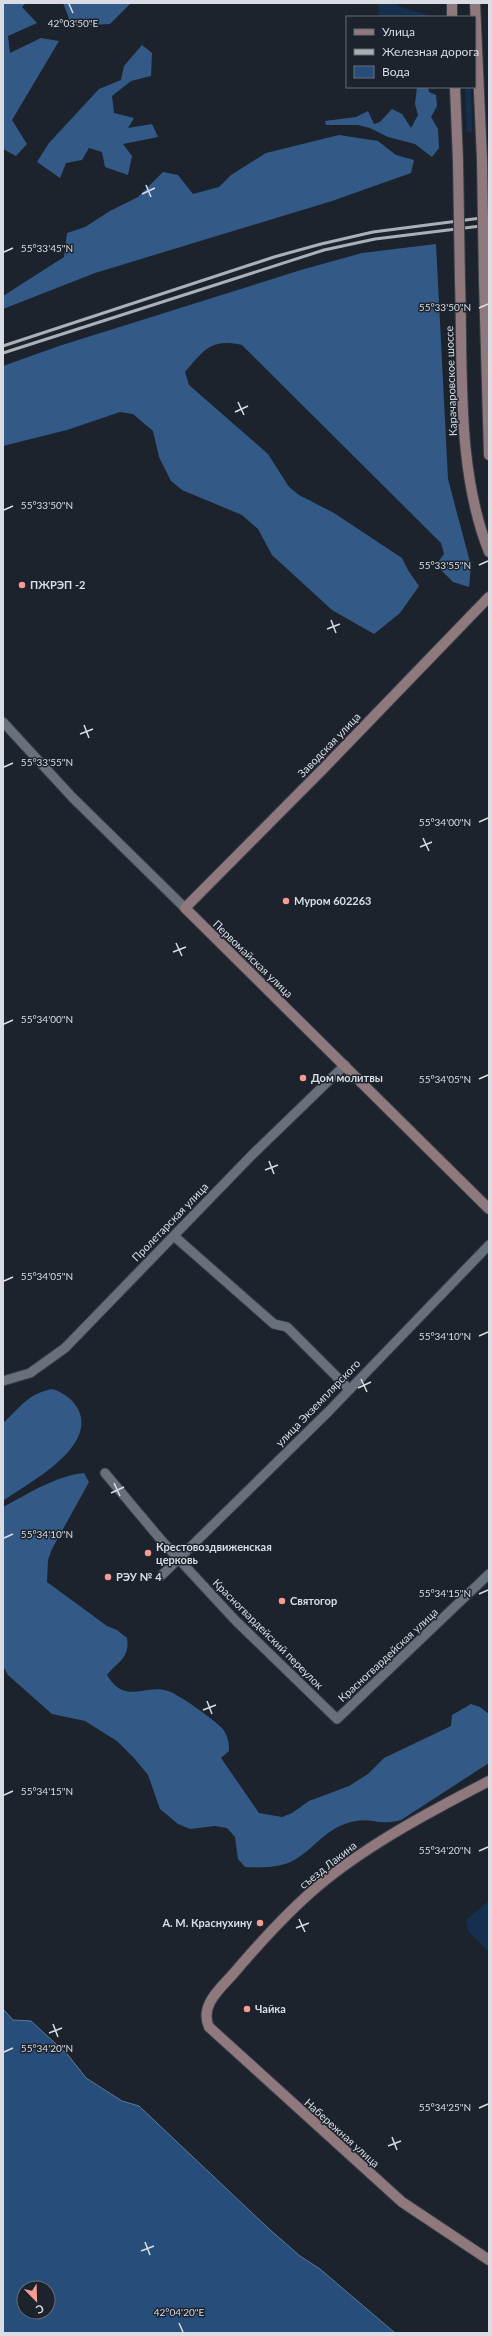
<svg xmlns="http://www.w3.org/2000/svg" width="492" height="2336" font-family="Lato,sans-serif">
  <rect width="100%" height="100%" fill="#1c232c"/>
  <!-- green -->
  <g fill="#14304e">
    <path d="M378 3H394L401 7 434 17H379Z"/>
    <path d="M465 87H471L472 132H467Z"/>
    <path d="M489 1901V1952L468 1931 466 1920Z"/>
  </g>
  <!-- forest -->
  <g fill="#335a87">
    <path d="M3 3H26L22 7 37 23 8 36 10 53 41 38 59 41 12 120 27 144 16 156 3 149Z"/>
    <path d="M63 3H131L110 24 72 26Z"/>
    <path d="M142 45 152 53 151 76 131 81 112 96 114 113 134 118 128 128 152 124 158 137 123 144 132 156 128 175 105 167 102 152 89 148 82 160 66 163 60 178 37 162 49 143 99 89 121 80 124 66Z"/>
    <path d="M417 87H428L429 92 436 95 437 106 431 117 438 129 439 148 432 157 415 144 388 137 370 128 358 125H326L325 121 356 117 368 111 374 124 380 122 392 109 402 114 411 128 418 115 415 104Z"/>
    <path d="M339 135 378 141 396 155 414 160 411 173 332 201 95 273 3 309V296L64 257 67 233 85 227 110 211 138 197 163 172 178 175 193 194 219 187 231 175 266 153Z"/>
    <path d="M436 244 448 479 471 566 469 587 453 582 436 565 444 554 441 543 242 345C211 338 204 350 185 372L189 385 268 454 289 487 299 495 334 513 402 558 408 570 419 586 400 613 374 634 332 610 272 555 258 529 242 515 182 490 171 481 159 457 153 431 133 414 120 412 67 430 3 446V366L59 346 301 270 362 253Z"/>
    <path d="M52 1389C63 1392 74 1400 79 1411 95 1449 28 1483 3 1501V1423C20 1408 27 1394 52 1389Z"/>
    <path d="M84 1473 89 1482 52 1549 48 1560 47 1582 107 1626 117 1630 127 1638C130 1659 118 1661 107 1675 125 1706 146 1683 168 1691 180 1695 213 1719 222 1728 228 1735 229 1743 229 1751L221 1758 259 1813 282 1817 292 1813 309 1801 349 1786 368 1774 384 1758 451 1726 452 1715 471 1704 480 1707 489 1714V1763L401 1820C381 1826 371 1818 356 1821 330 1825 318 1844 299 1857 285 1868 262 1868 245 1867L238 1859 235 1837 227 1828 215 1826 190 1829 178 1824 160 1809 148 1775 134 1758 117 1741 85 1721 52 1714 8 1675 3 1666V1507C28 1494 55 1476 84 1473Z"/>
  </g>
  <!-- water -->
  <path fill="#274e7a" stroke="#5c799a" fill-rule="evenodd" d="M3 2009 13 2020 31 2021 68 2055 86 2078 122 2101 139 2106 268 2228 300 2256 320 2269 395 2333H3ZM24 2288H48V2312H24Z"/>
  <g fill="none" stroke-linecap="round" stroke-linejoin="round">
    <defs>
      <g id="street">
        <path d="M3 722 72 797 185 908"/>
        <path d="M174 1236 274 1324 287 1327 349 1389"/>
        <path d="M3 1381 30 1373 65 1348 253 1154 345 1065"/>
        <path d="M105 1473 162 1541 235 1620 337 1719 489 1574"/>
        <path d="M162 1575 329 1411 489 1245"/>
      </g>
      <g id="secondary">
        <path d="M452 3V17"/>
        <path d="M475 3 482 159"/>
        <path d="M455 87 458 161"/>
        <path d="M484 281 489 455"/>
        <path d="M460 282C463 369 456 470 489 552"/>
        <path d="M489 597 322 770 185 908 489 1209"/>
        <path d="M489 1781C429 1812 359 1849 309 1894 282 1918 257 1946 234 1973 221 1988 199 2005 209 2027L402 2202 489 2260"/>
      </g>
    </defs>
    <!-- street casing -->
    <use href="#street" stroke="#393e46" stroke-width="11"/>
    <!-- secondary casing -->
    <use href="#secondary" stroke="#393e46" stroke-width="12"/>
    <!-- street -->
    <use href="#street" stroke="#68717b" stroke-width="9"/>
    <!-- secondary -->
    <use href="#secondary" stroke="#8f797d" stroke-width="10"/>
    <!-- rail -->
    <g stroke="#abb0b7" stroke-width="3">
      <path d="M3 346 274 257 321 244 373 232 489 217"/>
      <path d="M3 353 324 250 375 239 489 225"/>
    </g>
    <defs>
      <g id="secondary-bridge">
        <path d="M482 159 484 281"/>
        <path d="M458 161 460 282"/>
      </g>
    </defs>
    <!-- secondary-bridge casing -->
    <use href="#secondary-bridge" stroke="#393e46" stroke-width="12" stroke-linecap="butt"/>
    <!-- secondary-bridge -->
    <use href="#secondary-bridge" stroke="#8f797d" stroke-width="10"/>
  </g>
  <!-- ticks -->
  <path fill="none" stroke="#d9dde3" stroke-width="1.5" d="M69 4 73 13M146 185 151 197M142 194 155 188M4 252 13 248M479 308 488 304M238 402 244 415M235 412 248 406M4 510 13 506M479 565 488 561M331 620 336 633M327 629 340 624M84 725 89 738M80 734 93 729M4 767 13 763M479 822 488 818M423 838 429 851M420 847 432 842M176 943 182 956M173 952 186 947M4 1024 13 1020M479 1079 488 1075M269 1161 274 1174M265 1170 278 1165M4 1281 13 1277M479 1336 488 1332M361 1379 367 1392M358 1388 371 1382M114 1483 120 1496M111 1493 124 1487M4 1538 13 1534M479 1594 488 1590M207 1701 212 1714M203 1710 216 1705M4 1795 13 1791M479 1851 488 1847M299 1919 305 1932M296 1928 309 1923M53 2024 58 2037M49 2033 62 2028M4 2052 13 2048M479 2108 488 2104M392 2137 397 2150M388 2146 401 2141M145 2242 150 2255M141 2251 154 2246M179 2323 183 2332"/>
  <!-- markers -->
  <g fill="#f59c93" stroke="#1c232c" stroke-width="1.5">
    <circle cx="22" cy="585" r="4"/>
    <circle cx="286" cy="901" r="4"/>
    <circle cx="303" cy="1078" r="4"/>
    <circle cx="148" cy="1553" r="4"/>
    <circle cx="108" cy="1577" r="4"/>
    <circle cx="282" cy="1601" r="4"/>
    <circle cx="260" cy="1923" r="4"/>
    <circle cx="247" cy="2009" r="4"/>
  </g>
  <g text-anchor="middle" stroke-width="3" stroke-linejoin="round" paint-order="stroke">
    <!-- street labels -->
    <g font-size="11" fill="#d9dde3" stroke="#1c232c">
      <text transform="translate(451 381) rotate(-92)" y="4">Карачаровское шоссе</text>
      <text transform="translate(329 745) rotate(-46)" y="4">Заводская улица</text>
      <text transform="translate(253 959) rotate(44)" y="4">Первомайская улица</text>
      <text transform="translate(170 1222) rotate(-46)" y="4">Пролетарская улица</text>
      <text transform="translate(318 1403) rotate(-46)" y="4">улица Экземплярского</text>
      <text transform="translate(268 1634) rotate(45)" y="4">Красногвардейский переулок</text>
      <text transform="translate(388 1655) rotate(-43)" y="4">Красногвардейская улица</text>
      <text transform="translate(328 1865) rotate(-38)" y="4">съезд Лакина</text>
      <text transform="translate(342 2133) rotate(42)" y="4">Набережная улица</text>
    </g>
    <!-- poi labels -->
    <g font-size="11" font-weight="bold" fill="#d9dde3" stroke="#1c232c" text-anchor="start">
      <text x="30" y="589">ПЖРЭП -2</text>
      <text x="294" y="905">Муром 602263</text>
      <text x="311" y="1082">Дом молитвы</text>
      <text x="156" y="1551">Крестовоздвиженская<tspan x="156" dy="13">церковь</tspan></text>
      <text x="116" y="1581">РЭУ № 4</text>
      <text x="290" y="1605">Святогор</text>
      <text x="252" y="1927" text-anchor="end">А. М. Краснухину</text>
      <text x="255" y="2013">Чайка</text>
    </g>
  </g>
  <g font-size="10" text-anchor="middle" fill="#d9dde3" stroke="#1c232c" stroke-width="3" stroke-linejoin="round" paint-order="stroke">
    <text x="73" y="27">42°03'50"E</text>
    <text x="47" y="252">55°33'45"N</text>
    <text x="445" y="311">55°33'50"N</text>
    <text x="47" y="509">55°33'50"N</text>
    <text x="445" y="569">55°33'55"N</text>
    <text x="47" y="766">55°33'55"N</text>
    <text x="445" y="826">55°34'00"N</text>
    <text x="47" y="1023">55°34'00"N</text>
    <text x="445" y="1083">55°34'05"N</text>
    <text x="47" y="1280">55°34'05"N</text>
    <text x="445" y="1340">55°34'10"N</text>
    <text x="47" y="1538">55°34'10"N</text>
    <text x="445" y="1597">55°34'15"N</text>
    <text x="47" y="1795">55°34'15"N</text>
    <text x="445" y="1854">55°34'20"N</text>
    <text x="47" y="2052">55°34'20"N</text>
    <text x="445" y="2111">55°34'25"N</text>
    <text x="179" y="2316">42°04'20"E</text>
  </g>
  <!-- border -->
  <rect width="492" height="2336" fill="none" stroke="#d9dde3" stroke-width="8"/>
  <!-- legend -->
  <rect x="346" y="16" width="130" height="72" fill="#1c232c" stroke="#686d75"/>
  <rect x="354" y="29" width="20" height="6" fill="#8f797d" stroke="#686d75"/>
  <text x="382" y="36" font-size="12" fill="#d9dde3">Улица</text>
  <rect x="354" y="49" width="20" height="6" fill="#abb0b7" stroke="#686d75"/>
  <text x="382" y="56" font-size="12" fill="#d9dde3">Железная дорога</text>
  <rect x="354" y="66" width="20" height="12" fill="#274e7a" stroke="#686d75"/>
  <text x="382" y="76" font-size="12" fill="#d9dde3">Вода</text>
  <!-- north arrow -->
  <g transform="translate(36 2300) rotate(157)"><circle r="19" fill="#1c232c" stroke="#686d75"/>
  <path d="M0-3L7 15L0 10L-7 15Z" fill="#f59c93"/>
  <text y="-6" font-size="11" font-weight="bold" text-anchor="middle" fill="#d9dde3">С</text>
  </g>
</svg>
